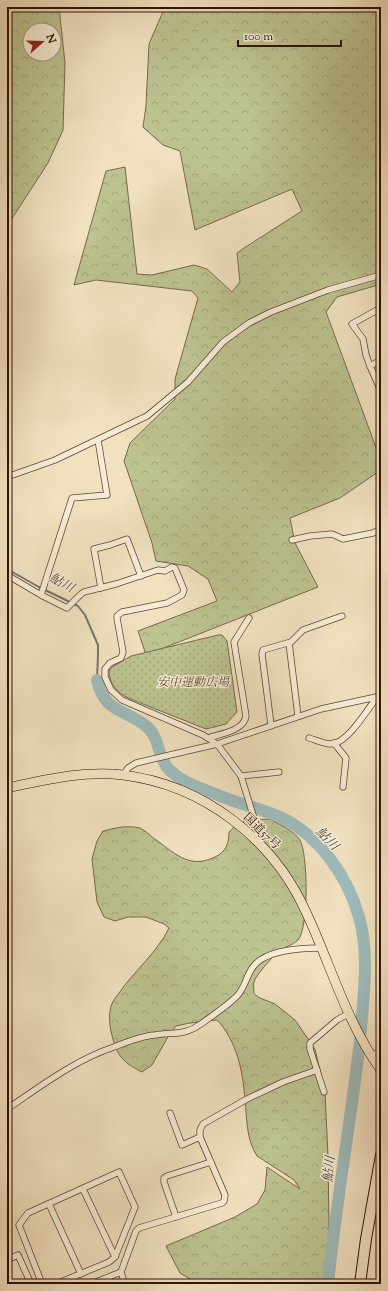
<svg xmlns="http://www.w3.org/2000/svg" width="388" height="1291" font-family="'Sorts Mill Goudy','Noto Serif JP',serif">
  <defs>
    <pattern id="forest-crowns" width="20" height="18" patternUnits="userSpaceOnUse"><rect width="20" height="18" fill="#bcc290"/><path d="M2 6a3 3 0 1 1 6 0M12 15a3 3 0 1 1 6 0" fill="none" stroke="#a2a67b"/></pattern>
    <pattern id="park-dots" width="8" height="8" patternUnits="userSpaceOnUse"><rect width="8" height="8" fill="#bcc290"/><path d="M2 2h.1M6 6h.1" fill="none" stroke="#a2a67b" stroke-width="1.8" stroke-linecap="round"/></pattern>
  </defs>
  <rect width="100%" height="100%" fill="#f1e1bf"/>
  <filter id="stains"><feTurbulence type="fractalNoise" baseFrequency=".005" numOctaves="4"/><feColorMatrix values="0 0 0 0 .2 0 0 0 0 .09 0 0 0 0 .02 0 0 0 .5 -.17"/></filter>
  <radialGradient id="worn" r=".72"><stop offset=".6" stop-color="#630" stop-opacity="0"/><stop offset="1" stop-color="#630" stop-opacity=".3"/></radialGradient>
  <!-- forest -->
  <g fill="url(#forest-crowns)" stroke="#76694a" fill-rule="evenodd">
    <path d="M7 7H59L65 63 63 130 48 163 7 226ZM30 30H54V54H30Z"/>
    <path d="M165 7H381V284L337 297 326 312 381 461V470L340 498 290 518 295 543 318 587 146 655 138 631 217 601 208 579 188 566 156 561 152 543 124 461 130 443 175 399V379L198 298 192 291 96 280 74 285 106 171 125 167 137 274 152 275 194 265 207 269 232 292 240 282 237 253 244 248 302 211 292 189 195 230 180 151 163 145 143 127 146 106 149 44Z"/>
    <path d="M270 819C280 825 293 830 300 840 308 855 309 927 298 940 293 945 285 947 279 951 274 955 255 976 254 982 253 985 254 990 254 994L260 998 275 1004 295 1020 315 1049 325 1092 328 1156 329 1228 324 1284H198L180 1273 166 1246 235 1217 257 1204 265 1190 267 1167 300 1189 294 1180 257 1156C246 1139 247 1119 245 1100 243 1072 237 1041 217 1020L190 1023 176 1026 169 1035 152 1065 142 1072C126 1064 118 1058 113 1039 110 1029 108 1017 111 1006 112 1002 116 997 119 993 134 971 157 953 169 928L164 924 146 917H128L115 921 104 917 97 902 92 859 97 841 103 831C115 828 127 825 140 828 144 830 149 834 152 837 174 852 188 870 215 857 226 852 229 843 229 832 242 818 252 820 270 819Z"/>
  </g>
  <!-- park -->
  <path fill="url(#park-dots)" stroke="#76694a" d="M218 635H222L227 641 237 712 226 724 206 729 128 698C117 692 109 684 109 671L112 667 131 656Z"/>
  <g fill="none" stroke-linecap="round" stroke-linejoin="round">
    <!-- stream -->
    <path stroke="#727771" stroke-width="2" d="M7 569 39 587 78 606 85 615 98 645V655L97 680"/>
    <!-- river -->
    <path stroke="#9ebbbb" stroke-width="12" d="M97 680C105 713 123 708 146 726 158 735 157 750 164 762 166 766 170 771 173 773 184 783 200 788 213 793 235 803 259 808 280 817 319 835 348 877 359 917 370 954 363 1001 360 1040 351 1121 336 1202 328 1284"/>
    <defs>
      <g id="minor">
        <path d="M381 360 370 366 381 391"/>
        <path d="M370 366 366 355 363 339 352 324 377 310"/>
        <path d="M7 477 55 460 147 416 188 382 223 342 249 323 271 312 328 290 381 275"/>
        <path d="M292 540 310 536 332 534 343 539 373 533 381 529"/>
        <path d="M7 575 41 595 67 608 80 595 84 592 116 584 158 570 165 571 172 567 175 568 184 590 182 595 167 603 122 612 117 616V618L123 652 121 658 110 663 105 669V677L111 690 122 700 203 735 217 744 241 776 257 828 258 841"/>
        <path d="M101 588 94 549 110 545 127 539 141 576"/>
        <path d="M41 595 72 498 107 495 98 440"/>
        <path d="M289 643 298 716"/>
        <path d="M271 725 262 654 263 650 291 642 303 630 342 616"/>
        <path d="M208 738C220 734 244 731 246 716L234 642 249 618"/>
        <path d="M309 738C316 740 324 744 331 744 347 744 368 709 377 697"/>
        <path d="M334 743 346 758 343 787"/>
        <path d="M123 775 128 768 136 763 217 744 321 709 381 696"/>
        <path d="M241 776 279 772"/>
        <path d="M324 1092 310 1049V1043L337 1020 348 1014"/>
        <path d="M7 1109C41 1086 75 1060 114 1047 127 1042 141 1036 155 1035 174 1032 184 1036 201 1024 213 1015 227 1006 237 996 245 988 246 976 253 967 265 950 302 948 321 948"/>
        <path d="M170 1113 182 1145 200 1137"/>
        <path d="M83 1189 115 1257"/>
        <path d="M49 1204 81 1274"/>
        <path d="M176 1217 164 1182V1178L167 1176 211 1162"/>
        <path d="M7 1260 18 1255 31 1284"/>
        <path d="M121 1272 125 1284"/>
        <path d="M42 1284 19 1225 28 1213 119 1172 135 1207 115 1257 109 1262 56 1284"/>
        <path d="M91 1284 121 1272 136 1231 139 1228 222 1203 224 1201 225 1195 200 1137V1130L203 1124 247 1099 283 1082 317 1070"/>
      </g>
      <path id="tertiary" d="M372 1058 381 1050"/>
      <path id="trunk" d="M7 788C45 780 84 770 123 775 204 785 273 839 306 912 331 965 346 1022 381 1070"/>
      <path id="motorway" d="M360 1284 366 1239 381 1155"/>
    </defs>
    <!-- minor casing -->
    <use href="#minor" stroke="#604432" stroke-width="7"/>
    <!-- tertiary casing -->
    <use href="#tertiary" stroke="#604432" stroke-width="8"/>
    <!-- trunk casing -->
    <use href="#trunk" stroke="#301003" stroke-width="10"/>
    <!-- motorway casing -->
    <use href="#motorway" stroke="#301003" stroke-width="12"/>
    <!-- minor -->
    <use href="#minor" stroke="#f6ecd5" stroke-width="5.5"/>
    <!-- tertiary -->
    <use href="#tertiary" stroke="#f6ecd5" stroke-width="7"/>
    <!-- trunk -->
    <use href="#trunk" stroke="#f1e1bf" stroke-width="9"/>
    <!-- motorway -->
    <use href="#motorway" stroke="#f1e1bf" stroke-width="10"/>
  </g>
  <g text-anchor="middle" stroke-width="3" stroke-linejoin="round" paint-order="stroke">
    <!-- park labels -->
    <g font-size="12" font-style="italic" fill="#614e34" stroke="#f6ecd5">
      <text x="193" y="686">安中運動広場</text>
    </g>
    <!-- street labels -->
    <g font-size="12" fill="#301003" stroke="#f6ecd5">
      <text transform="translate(262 831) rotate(44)" y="4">国道57号</text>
    </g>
    <!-- water labels -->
    <g font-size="13" font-style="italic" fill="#564c43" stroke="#f6ecd5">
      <text transform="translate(62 582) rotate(28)" y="5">鮎川</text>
      <text transform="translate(328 838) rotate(46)" y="5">鮎川</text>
      <text transform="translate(328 1169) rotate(-83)" y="5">鮎川</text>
    </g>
  </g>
  <!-- margin -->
  <rect width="388" height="1291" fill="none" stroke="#f1e1bf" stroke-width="24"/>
  <rect x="8" y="8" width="372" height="1275" fill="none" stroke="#301003" stroke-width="2"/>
  <rect x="12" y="12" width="364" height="1267" fill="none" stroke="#301003"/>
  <!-- north arrow -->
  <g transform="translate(42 42) rotate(70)"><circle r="19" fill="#f6ecd5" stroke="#a79481"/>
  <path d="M0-3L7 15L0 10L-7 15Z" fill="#8f2418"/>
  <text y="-6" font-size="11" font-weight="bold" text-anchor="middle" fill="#301003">N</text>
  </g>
  <!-- scale -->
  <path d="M238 40v6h103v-6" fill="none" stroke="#301003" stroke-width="2"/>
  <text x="244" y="40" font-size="12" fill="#301003" stroke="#f6ecd5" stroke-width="3" paint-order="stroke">100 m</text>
  <rect width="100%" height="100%" filter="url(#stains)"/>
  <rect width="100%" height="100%" fill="url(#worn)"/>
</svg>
